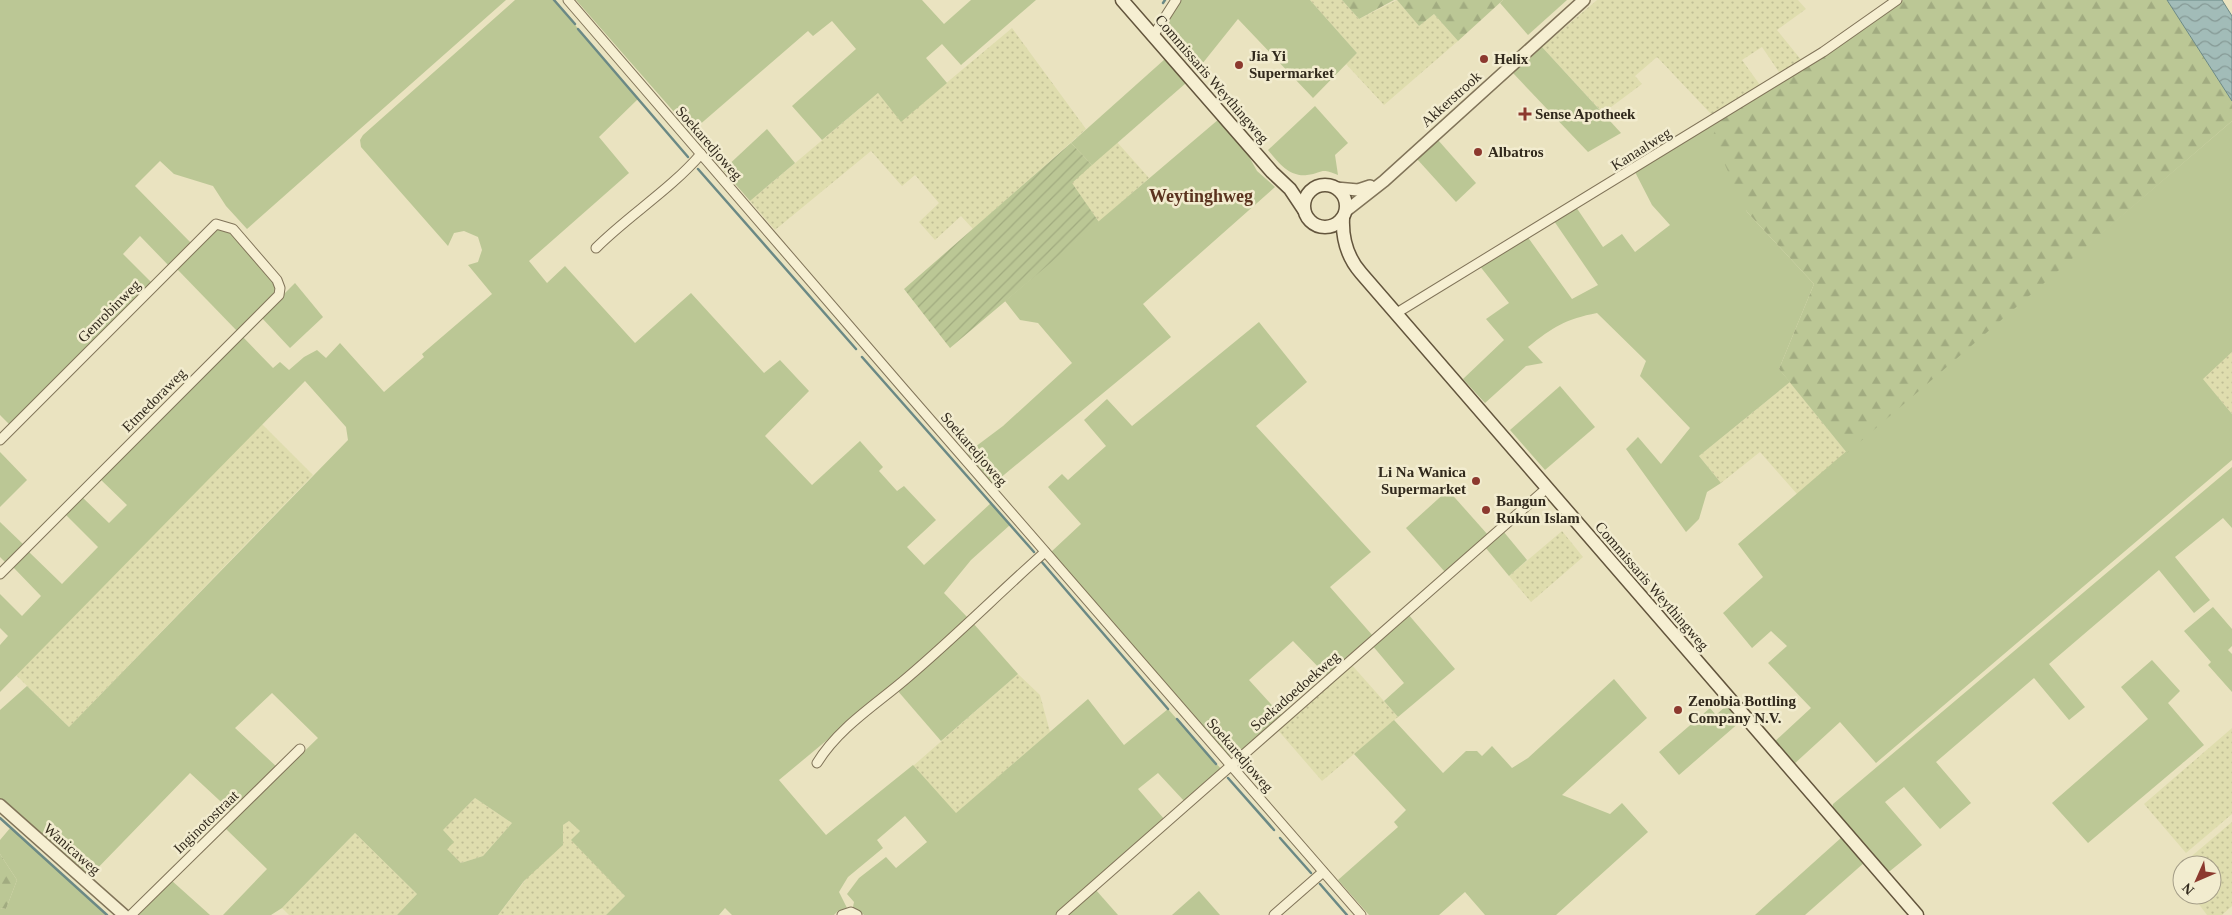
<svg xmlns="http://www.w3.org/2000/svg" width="2232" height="915" font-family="'Times New Roman',serif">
  <defs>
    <pattern id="farmland-dots" width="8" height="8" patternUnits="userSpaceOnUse" patternTransform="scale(1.25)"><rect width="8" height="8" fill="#dfddae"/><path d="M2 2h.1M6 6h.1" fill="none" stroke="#c0be95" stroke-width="1.8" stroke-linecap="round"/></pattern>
    <pattern id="forest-firs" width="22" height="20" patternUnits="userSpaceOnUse" patternTransform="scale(1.25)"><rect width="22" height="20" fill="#bbc795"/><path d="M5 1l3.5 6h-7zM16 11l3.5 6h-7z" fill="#a1ab80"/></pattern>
    <pattern id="garden-furrows" width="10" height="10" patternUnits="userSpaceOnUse" patternTransform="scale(1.25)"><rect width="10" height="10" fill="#bbc795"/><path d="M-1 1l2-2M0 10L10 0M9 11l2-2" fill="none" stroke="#a1ab80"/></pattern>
    <pattern id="water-waves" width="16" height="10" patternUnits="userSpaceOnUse" patternTransform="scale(1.25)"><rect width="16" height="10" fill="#a2bcb8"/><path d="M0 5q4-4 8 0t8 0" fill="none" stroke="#859995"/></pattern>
  </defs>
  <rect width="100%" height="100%" fill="#eae3c0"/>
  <!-- farmland -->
  <g fill="url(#farmland-dots)">
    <path d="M1310 0H1342L1359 19 1397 0 1419 26 1434 14 1458 41 1384 105 1346 64 1357 53Z"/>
    <path d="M1597 0H1798L1806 9 1777 30 1802 61 1781 75 1762 47 1742 60 1760 85 1712 115 1657 57 1635 76 1642 84 1603 113 1542 47Z"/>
    <path d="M1012 28 1086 129 973 229 961 216 935 240 919 222 939 203 915 175 902 186 871 151 775 230 750 201 878 93 901 121Z"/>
    <path d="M1117 142 1149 178 1099 222 1071 183Z"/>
    <path d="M2232 352V414L2202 378Z"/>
    <path d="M1790 382 1847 453 1797 494 1760 452 1721 483 1699 456Z"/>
    <path d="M262 424 313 475 69 727 16 675Z"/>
    <path d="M1562 531 1583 557 1531 602 1509 576Z"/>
    <path d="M1351 664 1398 717 1322 781 1277 729Z"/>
    <path d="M1018 674 1040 695 1050 732 955 814 913 766Z"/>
    <path d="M2232 728V814L2186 853 2144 804Z"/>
    <path d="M475 798 512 823 483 856 461 863 446 849 442 830Z"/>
    <path d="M569 821 580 831 572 840 625 896 606 915H498L524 882 563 825Z"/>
    <path d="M2232 822V906L2222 915H2207L2192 895H2212V865H2182V882L2174 871Z"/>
    <path d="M355 833 417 894 397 915H289L282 908Z"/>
  </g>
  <!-- grass -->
  <g fill="#bbc795" fill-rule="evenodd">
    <path d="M0 0H506L247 229 226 206 213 186 174 174 160 161 135 186 192 244 170 267 140 236 123 254 152 283 10 425 0 415Z"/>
    <path d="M515 0H554L638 99 599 137 629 173 529 261 547 283 565 266 635 343 691 293 764 373 780 360 809 391 765 436 812 485 860 441 883 467 879 471 897 491 904 486 936 520 907 547 924 565 991 503 1010 525 971 560 944 593 968 618 909 672 779 780 826 835 913 765 956 813 1088 699 1124 745 1168 709 1222 770 1185 802 1158 773 1138 789 1165 820 1055 915H864L853 907 854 902 847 894 859 878 886 857 896 868 927 842 905 816 877 840 883 848 848 877 839 892 847 908 838 911 834 915H732L725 908 719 915H606L625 896 571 840 580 831 569 821 563 825V845L524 881 498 915H397L417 894 355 833 282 908 271 915H223L267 869 225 828 318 738 272 693 235 728 278 768 233 813 190 773 89 877 0 798V710L27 686 69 727 348 440 346 427 305 381 0 692V645L8 636 0 628V594L22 616 41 596 13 567 28 551 62 584 98 547 64 513 81 496 109 523 127 505 99 478 242 336 273 368 280 362 289 370 304 357 317 350 326 358 340 343 384 392 424 357 422 354 492 294 468 265 478 262 482 250 478 237 464 231 454 233 448 246 361 147 360 140 363 135ZM475 798 512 823 483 856 461 863 447 849 454 842 443 830Z"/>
    <path d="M576 0H922L944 24 971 0H1036L961 65 942 44 926 58 947 83 901 122 878 93 822 140 792 106 856 49 832 21 813 36 808 31 690 133 682 121Z"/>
    <path d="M1181 0H1310L1357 53 1313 98 1238 19 1202 64 1186 61 1170 33 1168 20Z"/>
    <path d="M1503 0H1567L1528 35 1500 3Z"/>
    <path d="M1542 47 1621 133 1588 152 1512 72Z"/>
    <path d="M1165 59 1186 83 1092 165 1071 143Z"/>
    <path d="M1315 106 1348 143 1335 155 1338 175C1320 167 1323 173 1307 175 1289 177 1278 162 1268 150Z"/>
    <path d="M1722 118 1747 212 1814 284 1779 369 1790 382 1699 456 1721 483 1707 492 1699 519 1686 532 1626 449 1638 437 1661 464 1690 428 1640 376 1646 361 1597 313C1566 319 1553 327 1528 347L1543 363 1526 366 1485 403 1463 379 1504 340 1486 319 1509 303 1479 265 1527 236 1572 299 1598 285 1554 221 1576 207 1603 247 1622 234 1635 252 1670 225 1652 205 1635 172Z"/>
    <path d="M1219 119 1247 153 1257 171 1275 187 1143 304 1171 337 993 484 967 453 1003 426 1072 363 1038 323 1020 320 1005 301Z"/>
    <path d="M2232 121V352L2203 379 2232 414V460L1876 763 1840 722 1793 765 1773 743 1811 708 1768 663 1787 646 1771 631 1752 648 1723 613 1763 577 1738 544Z"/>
    <path d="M767 129 795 163 750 201 723 170Z"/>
    <path d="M1438 140 1476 183 1456 202 1417 159Z"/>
    <path d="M219 227 230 231 276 284V294L238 332 176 268Z"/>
    <path d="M295 283 323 317 290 348 261 317Z"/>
    <path d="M1259 322 1307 382 1256 426 1371 552 1330 587 1373 636 1327 676 1293 641 1249 680 1281 715 1242 751 1231 756 1226 754 1051 552 1081 524 1048 487 1062 474 1068 480 1106 446 1084 420 1107 399 1132 426Z"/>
    <path d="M1560 386 1595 427 1545 470 1510 430Z"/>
    <path d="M0 452 27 480 0 507Z"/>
    <path d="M2232 467V528L2223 518 2175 557 2210 600 2194 613 2159 570 2049 664 2085 707 2069 720 2034 678 1936 762 1971 803 1940 829 1904 787 1885 802 1922 845 1890 871H1887L1832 809 1833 804Z"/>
    <path d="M1448 490 1488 535 1445 572 1406 528Z"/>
    <path d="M0 522 25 546 7 564 0 557Z"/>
    <path d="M1503 531 1527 560 1509 576 1485 547Z"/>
    <path d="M2213 607 2232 629V646L2228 650 2232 654V692L2208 665 2211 662 2184 631Z"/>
    <path d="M1408 614 1455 669 1398 717 1384 701 1404 683 1372 645Z"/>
    <path d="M973 623 1018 674 941 741 897 690Z"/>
    <path d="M2152 660 2180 691 2168 703 2204 745 2088 843 2052 803 2148 719 2121 687Z"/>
    <path d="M1614 679 1647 718 1562 795 1610 814 1622 803 1648 832 1556 915H1485L1465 892 1439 915H1369L1338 880 1398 827 1394 822 1406 810 1354 754 1394 720 1443 773 1466 751H1477L1482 756 1492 746 1512 768 1528 758Z"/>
    <path d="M1727 705 1741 721 1679 775 1659 752 1710 708 1716 715Z"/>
    <path d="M11 827 107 915H0V908L6 909 17 880 0 854V840Z"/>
    <path d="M1842 837 1865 862 1805 915H1755Z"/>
    <path d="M171 880 210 915H135Z"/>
    <path d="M1095 889 1118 915H1068Z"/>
    <path d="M1199 891 1220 915H1172Z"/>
  </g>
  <!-- forest -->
  <g fill="url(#forest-firs)">
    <path d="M1342 0H1394L1359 19Z"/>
    <path d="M1397 0H1503L1458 41 1434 14 1419 26Z"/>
    <path d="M1903 0H2167L2232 101V121L1847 453 1779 369 1814 284 1747 212 1712 137 1722 118 1823 56Z"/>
    <path d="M0 854 17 880 6 909 0 908Z"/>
  </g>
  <!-- garden -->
  <path fill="url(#garden-furrows)" d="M1071 143 1092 165 1072 183 1099 222 950 348 904 289Z"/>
  <!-- water -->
  <path fill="url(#water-waves)" stroke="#6b8985" d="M2167 0H2222L2232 16V101Z"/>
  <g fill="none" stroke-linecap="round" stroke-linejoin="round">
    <!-- stream -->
    <g stroke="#6b8985" stroke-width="2.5">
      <path d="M554 0 575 24"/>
      <path d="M1163 3 1165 0"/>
      <path d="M578 29 688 157"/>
      <path d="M698 169 856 349"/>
      <path d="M862 357 1034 552"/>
      <path d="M1041 561 1168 709"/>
      <path d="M1177 719 1216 764"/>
      <path d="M1228 778 1274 830"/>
      <path d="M0 818 107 915"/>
      <path d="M1280 838 1311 873"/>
      <path d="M1320 884 1347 915"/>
    </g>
    <defs>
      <g id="minor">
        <path d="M568 0C831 306 1096 611 1361 915"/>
        <path d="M1153 36 1176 0"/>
        <path d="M596 248C629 215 670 190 701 154"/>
        <path d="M1395 314 1823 52 1897 0"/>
        <path d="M0 440 216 224 233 229 277 280 280 288 279 295 0 574"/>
        <path d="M817 763C839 727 877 704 908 677 955 637 999 593 1045 552"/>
        <path d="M131 915 300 749"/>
        <path d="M842 915 851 912 857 915"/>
        <path d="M1061 915 1547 488"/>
        <path d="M1274 915 1323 872"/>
      </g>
      <g id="tertiary">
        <path d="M1336 188 1358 190 1370 186"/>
        <path d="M1347 210 1384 181 1584 0"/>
        <path d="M0 805 124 915"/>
      </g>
      <g id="secondary">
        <path d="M1122 0 1272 172 1290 189 1304 210"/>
        <circle cx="1325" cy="206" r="21"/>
        <path d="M1343 218C1342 239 1347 257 1361 273L1917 915"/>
      </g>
    </defs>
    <!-- minor casing -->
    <use href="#minor" stroke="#817459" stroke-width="11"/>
    <!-- tertiary casing -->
    <use href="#tertiary" stroke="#817459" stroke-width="14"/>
    <!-- secondary casing -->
    <use href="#secondary" stroke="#63553d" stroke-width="15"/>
    <!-- minor -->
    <use href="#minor" stroke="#f6efd2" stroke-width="9"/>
    <!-- tertiary -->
    <use href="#tertiary" stroke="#f6efd2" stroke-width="11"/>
    <!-- secondary -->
    <use href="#secondary" stroke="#f6efd2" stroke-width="12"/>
  </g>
  <!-- markers -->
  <g fill="#8c392e" stroke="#f2eccf" stroke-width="2">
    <circle cx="1484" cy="59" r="5"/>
    <circle cx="1239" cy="65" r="5"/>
    <path d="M1522.5 106.5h5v5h5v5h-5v5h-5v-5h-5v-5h5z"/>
    <circle cx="1478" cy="152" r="5"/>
    <circle cx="1476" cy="481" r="5"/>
    <circle cx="1486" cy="510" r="5"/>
    <circle cx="1678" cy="710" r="5"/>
  </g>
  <g text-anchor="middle" stroke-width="5" stroke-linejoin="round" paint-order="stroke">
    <!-- poi labels -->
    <g font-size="15" font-weight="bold" fill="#322a1d" stroke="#f2eccf" text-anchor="start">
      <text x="1249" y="61">Jia Yi<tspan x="1249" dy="17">Supermarket</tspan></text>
      <text x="1494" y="64">Helix</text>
      <text x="1535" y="119">Sense Apotheek</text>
      <text x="1488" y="157">Albatros</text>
      <text x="1466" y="477" text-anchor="end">Li Na Wanica<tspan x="1466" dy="17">Supermarket</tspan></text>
      <text x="1496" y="506">Bangun<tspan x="1496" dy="17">Rukun Islam</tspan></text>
      <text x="1688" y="706">Zenobia Bottling<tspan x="1688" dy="17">Company N.V.</tspan></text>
    </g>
    <!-- street labels -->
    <g font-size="15" fill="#322a1d" stroke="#f2eccf">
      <text transform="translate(1212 79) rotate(49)" y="5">Commissaris Weythingweg</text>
      <text transform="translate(1451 99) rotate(-42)" y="5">Akkerstrook</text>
      <text transform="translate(709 143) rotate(49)" y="5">Soekaredjoweg</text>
      <text transform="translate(1641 149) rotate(-32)" y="5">Kanaalweg</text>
      <text transform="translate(109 311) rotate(-45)" y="5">Genrobinweg</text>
      <text transform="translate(154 400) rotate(-45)" y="5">Etmedoraweg</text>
      <text transform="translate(974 449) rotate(49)" y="5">Soekaredjoweg</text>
      <text transform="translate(1652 586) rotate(49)" y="5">Commissaris Weythingweg</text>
      <text transform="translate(1295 691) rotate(-41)" y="5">Soekadoedoekweg</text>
      <text transform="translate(1240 755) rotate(49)" y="5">Soekaredjoweg</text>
      <text transform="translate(206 822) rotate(-44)" y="5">Inginotostraat</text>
      <text transform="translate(72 849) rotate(41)" y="5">Wanicaweg</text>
    </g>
    <!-- quarter labels -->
    <g font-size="18" font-weight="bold" fill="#5b331f" stroke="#f2eccf">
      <text x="1201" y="202">Weytinghweg</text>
    </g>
  </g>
  <!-- north arrow -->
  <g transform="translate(2197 880) rotate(225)"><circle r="24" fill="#f2eccf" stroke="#a59e88"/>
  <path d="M0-4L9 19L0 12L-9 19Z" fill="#8c392e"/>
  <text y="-8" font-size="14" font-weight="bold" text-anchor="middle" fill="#322a1d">N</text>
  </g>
</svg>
